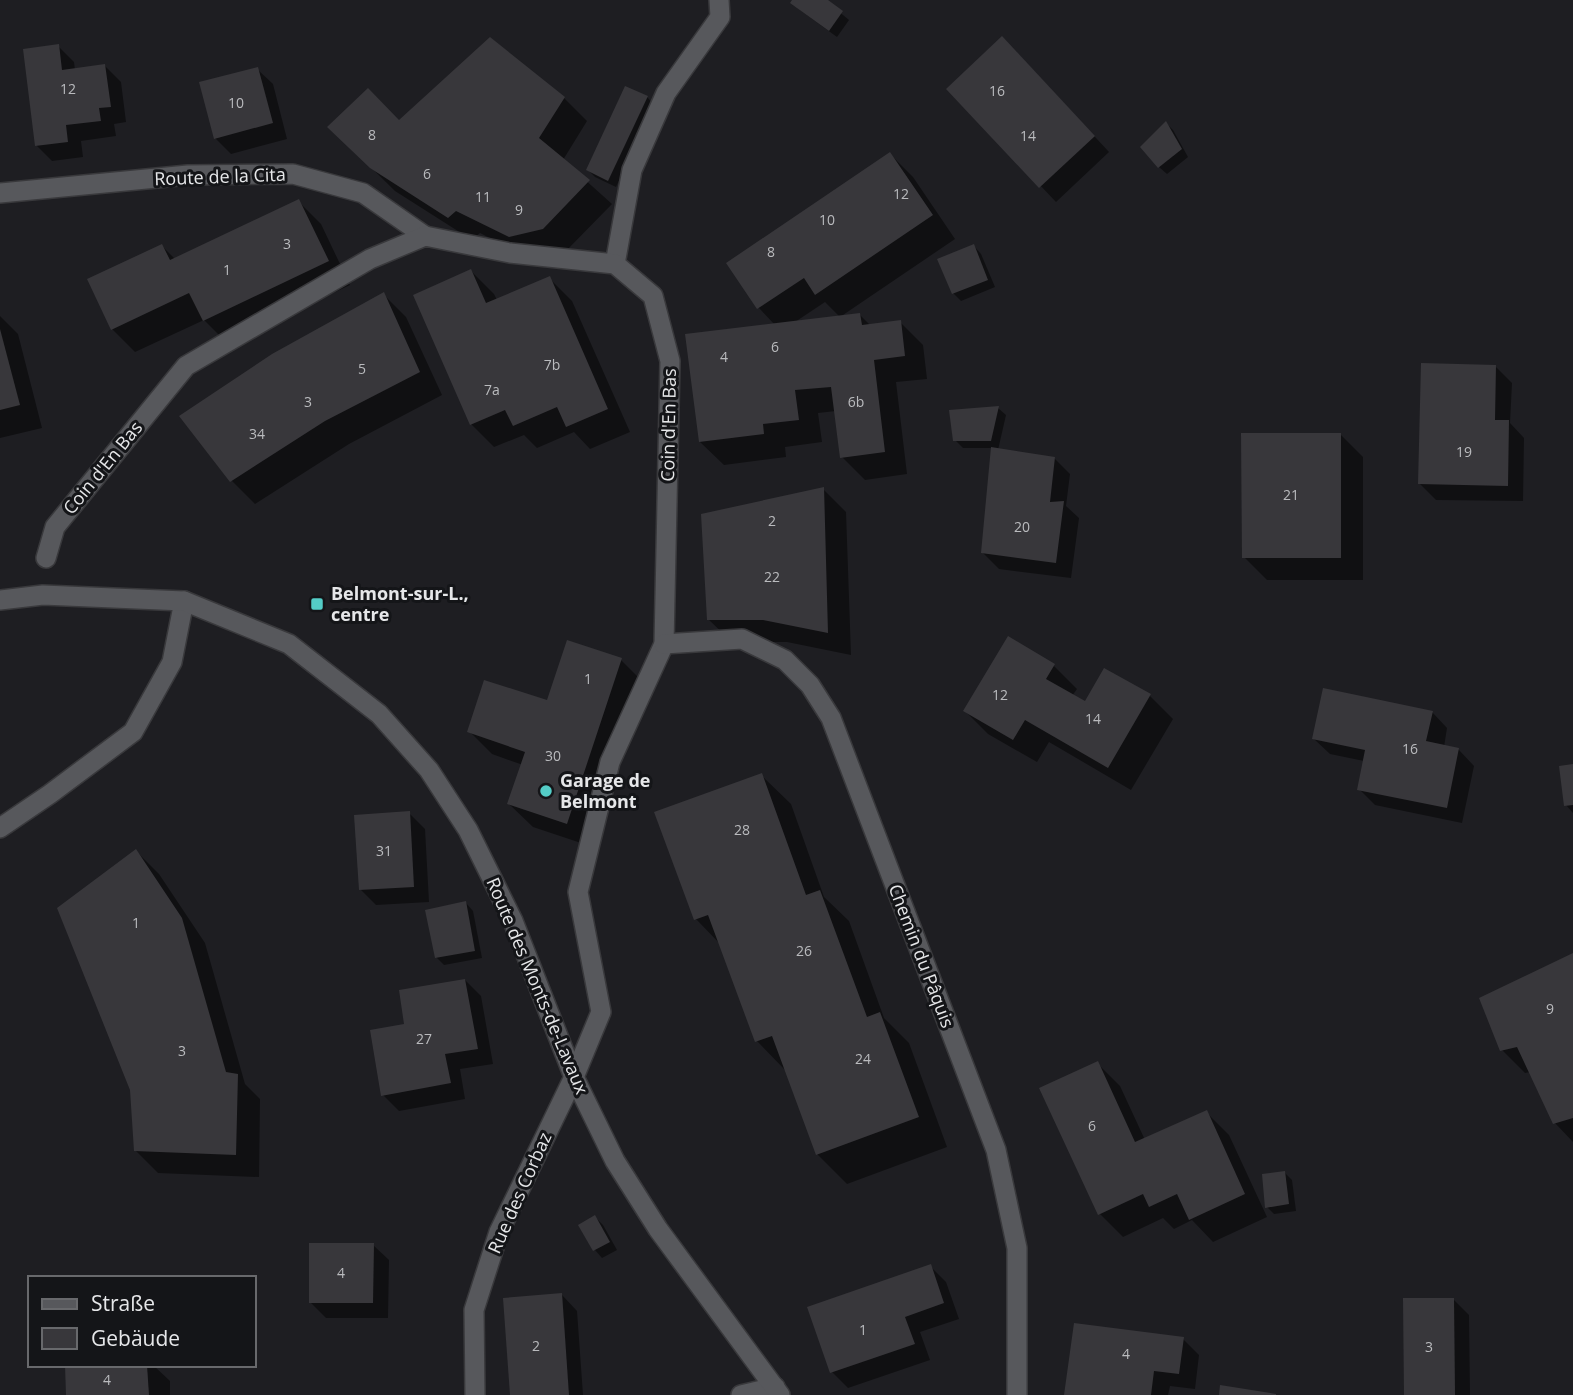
<svg xmlns="http://www.w3.org/2000/svg" width="1573" height="1395" font-family="'Open Sans',sans-serif">
  <rect width="100%" height="100%" fill="#1e1e22"/>
  <!-- shadow -->
  <g fill="#0007">
    <path d="M794 0H825L849 20 837 37 800 10Z"/>
    <path d="M58 46 74 62 75 70 105 66 121 82 126 122 114 124 116 136 81 141 83 157 52 161 36 145Z"/>
    <path d="M1018 54 1109 152 1056 202 949 89Z"/>
    <path d="M257 69 273 84 287 139 231 154 215 138Z"/>
    <path d="M647 97 654 105 616 187 595 177 588 170Z"/>
    <path d="M564 98 587 121 563 160 612 204 566 251 533 260 480 233 472 240 395 191 330 127 399 122Z"/>
    <path d="M1166 123 1173 130 1188 157 1167 174 1159 167Z"/>
    <path d="M890 154 913 177 955 239 840 317 825 302 795 322 859 314 871 326 900 322 923 345 927 379 896 382 907 474 865 480 842 457 836 411 818 413 822 442 785 447 786 457 724 465 700 442 775 325 759 308 729 263Z"/>
    <path d="M298 201 321 224 350 285 227 343 204 320 135 352 112 329 162 246 175 259Z"/>
    <path d="M974 246 981 254 995 287 961 301 953 293Z"/>
    <path d="M471 271 494 294 497 300 549 278 572 301 630 432 590 449 574 432 537 448 524 435 494 447 471 424Z"/>
    <path d="M383 294 406 317 442 395 349 444 255 504 232 481 181 416Z"/>
    <path d="M0 316 18 334 42 428 0 438Z"/>
    <path d="M1496 367 1512 383 1510 423 1524 438 1523 501 1436 500 1420 484Z"/>
    <path d="M998 408 1006 415 998 450 1054 458 1070 474 1066 506 1079 518 1071 578 999 569 983 553 993 448H963L955 440Z"/>
    <path d="M1340 434 1363 457V580H1267L1244 557Z"/>
    <path d="M823 489 846 512 851 655 787 642H732L708 619Z"/>
    <path d="M621 660 644 683 590 846 533 827 509 804 523 765 492 754 469 731 548 703Z"/>
    <path d="M1054 666 1077 689 1072 696 1085 703 1150 696 1173 719 1131 790 1049 742 1037 762 988 734 965 711Z"/>
    <path d="M1432 712 1447 728 1444 747 1459 750 1474 766 1462 823 1375 805 1359 789 1364 761 1330 754 1314 739Z"/>
    <path d="M1573 765V813L1566 805Z"/>
    <path d="M761 775 791 804 824 897 849 921 884 1018 909 1043 947 1147 847 1184 817 1154 786 1071 757 1041 721 945 696 919Z"/>
    <path d="M409 813 425 829 429 902 376 905 360 889Z"/>
    <path d="M136 851 159 874 205 943 245 1084 260 1099 259 1177 158 1173 135 1150Z"/>
    <path d="M466 903 473 911 482 958 444 965 436 957Z"/>
    <path d="M1573 955V1142L1555 1123 1530 1072 1525 1073 1502 1050Z"/>
    <path d="M465 980 481 996 493 1064 460 1069 465 1099 399 1111 383 1095 406 1025Z"/>
    <path d="M1097 1063 1120 1086 1145 1140 1206 1112 1229 1135 1267 1217 1213 1242 1192 1220 1174 1229 1163 1218 1123 1237 1100 1214Z"/>
    <path d="M1285 1173 1292 1180 1296 1211 1274 1214 1267 1207Z"/>
    <path d="M595 1217 603 1225 617 1250 602 1258 595 1250Z"/>
    <path d="M373 1245 389 1260 388 1318H326L310 1302Z"/>
    <path d="M930 1266 946 1282 959 1319 920 1332 930 1360 848 1388 832 1372Z"/>
    <path d="M562 1295 577 1311 583 1395H512Z"/>
    <path d="M1453 1299 1469 1315 1470 1395H1406Z"/>
    <path d="M1183 1339 1199 1355 1195 1389 1170 1386 1168 1395H1066Z"/>
    <path d="M67 1365H153L170 1381V1395H68Z"/>
  </g>
  <!-- building -->
  <g fill="#38373b">
    <path d="M792 0H828L843 11 829 31 790 3Z"/>
    <path d="M1002 36 1095 136 1039 188 946 89Z"/>
    <path d="M490 37 565 97 539 138 590 180 543 229 509 237 456 211 448 218 370 168 327 127 368 88 399 120Z"/>
    <path d="M59 44 62 70 105 64 111 107 99 108 101 121 66 125 68 142 35 146 23 49Z"/>
    <path d="M258 67 273 123 214 139 199 82Z"/>
    <path d="M625 86 648 96 608 181 586 170Z"/>
    <path d="M1166 121 1182 149 1158 168 1140 147Z"/>
    <path d="M890 152 933 215 815 295 804 278 757 309 726 263Z"/>
    <path d="M299 199 329 261 203 321 189 293 111 330 87 279 162 244 170 260Z"/>
    <path d="M974 244 988 280 952 294 937 259Z"/>
    <path d="M471 269 486 303 550 276 608 409 566 427 557 407 513 426 505 410 470 425 413 295Z"/>
    <path d="M384 292 420 372 325 421 230 482 179 416 272 354Z"/>
    <path d="M860 313 862 325 901 320 905 356 874 360 885 452 840 458 831 387 795 390 799 420 763 424 764 434 699 442 685 334Z"/>
    <path d="M0 329 20 405 0 410Z"/>
    <path d="M1421 363 1496 365 1495 420H1509L1508 486 1418 484Z"/>
    <path d="M999 406 991 441H953L949 410Z"/>
    <path d="M1241 433H1341V558H1242Z"/>
    <path d="M991 447 1055 457 1050 502 1064 501 1056 563 981 553Z"/>
    <path d="M824 487 828 633 763 620H707L701 514Z"/>
    <path d="M1008 636 1055 664 1046 679 1085 701 1104 668 1151 694 1108 768 1025 720 1013 740 963 711Z"/>
    <path d="M567 640 622 658 567 824 507 804 525 752 467 732 484 680 547 700Z"/>
    <path d="M1323 688 1433 711 1426 741 1459 748 1447 808 1357 790 1365 750 1312 739Z"/>
    <path d="M1573 764V805L1564 806 1559 766Z"/>
    <path d="M762 773 806 895 820 890 867 1017 880 1012 919 1117 816 1155 772 1036 755 1042 708 915 694 920 654 812Z"/>
    <path d="M410 811 414 887 359 890 354 815Z"/>
    <path d="M136 849 182 918 226 1072 238 1074 236 1155 134 1151 130 1090 57 908Z"/>
    <path d="M466 901 475 951 435 958 425 910Z"/>
    <path d="M1573 953V1118L1553 1124 1517 1047 1500 1051 1479 998Z"/>
    <path d="M465 979 478 1049 445 1054 451 1083 381 1096 370 1030 404 1024 399 990Z"/>
    <path d="M1098 1061 1135 1142 1207 1110 1245 1194 1189 1220 1177 1194 1149 1207 1143 1194 1098 1215 1039 1088Z"/>
    <path d="M1285 1171 1289 1204 1265 1208 1262 1174Z"/>
    <path d="M595 1215 610 1242 593 1251 578 1225Z"/>
    <path d="M309 1243H374L373 1303H309Z"/>
    <path d="M931 1264 944 1303 905 1317 915 1344 830 1373 807 1307Z"/>
    <path d="M562 1293 569 1395H510L503 1298Z"/>
    <path d="M1403 1298H1454L1455 1395H1404Z"/>
    <path d="M1074 1323 1184 1337 1179 1374 1154 1371 1151 1395H1064Z"/>
    <path d="M65 1365H147L149 1395H66Z"/>
    <path d="M1220 1385 1276 1394V1395H1219Z"/>
  </g>
  <g fill="none" stroke-linecap="round" stroke-linejoin="round">
    <defs>
      <g id="minor">
        <path d="M0 193 188 175 293 174 363 193 425 236"/>
        <path d="M615 264 632 170 666 93 720 17 719 0"/>
        <path d="M46 558 55 527 186 366 370 259 425 236 510 253 615 264 653 296 670 361 664 644 610 762 578 892 601 1012 574 1077 499 1232 474 1310 475 1395"/>
        <path d="M664 644 742 639 785 660 810 685 831 718 996 1150 1017 1248V1395"/>
        <path d="M0 828 50 794 133 732 172 662 184 601"/>
        <path d="M741 1395 775 1387"/>
      </g>
      <path id="tertiary" d="M0 600 43 595 184 601 289 644 379 714 429 770 468 830 513 921 574 1077 615 1161 658 1229 780 1395"/>
    </defs>
    <!-- minor casing -->
    <use href="#minor" stroke="#39393c" stroke-width="22"/>
    <!-- tertiary casing -->
    <use href="#tertiary" stroke="#39393c" stroke-width="22"/>
    <!-- minor -->
    <use href="#minor" stroke="#57585c" stroke-width="19"/>
    <!-- tertiary -->
    <use href="#tertiary" stroke="#57585c" stroke-width="19"/>
  </g>
  <!-- markers -->
  <g fill="#54cdc7" stroke="#141518" stroke-width="2.5">
    <rect x="310" y="597" width="14" height="14" rx="3.5"/>
    <circle cx="546" cy="791" r="7"/>
  </g>
  <g text-anchor="middle" stroke-width="6" stroke-linejoin="round" paint-order="stroke">
    <!-- number labels -->
    <g font-size="14" fill="#babbbe">
      <text x="68" y="94">12</text>
      <text x="997" y="96">16</text>
      <text x="236" y="108">10</text>
      <text x="372" y="140">8</text>
      <text x="1028" y="141">14</text>
      <text x="427" y="179">6</text>
      <text x="901" y="199">12</text>
      <text x="483" y="202">11</text>
      <text x="519" y="215">9</text>
      <text x="827" y="225">10</text>
      <text x="287" y="249">3</text>
      <text x="771" y="257">8</text>
      <text x="227" y="275">1</text>
      <text x="775" y="352">6</text>
      <text x="724" y="362">4</text>
      <text x="552" y="370">7b</text>
      <text x="362" y="374">5</text>
      <text x="492" y="395">7a</text>
      <text x="308" y="407">3</text>
      <text x="856" y="407">6b</text>
      <text x="257" y="439">34</text>
      <text x="1464" y="457">19</text>
      <text x="1291" y="500">21</text>
      <text x="772" y="526">2</text>
      <text x="1022" y="532">20</text>
      <text x="772" y="582">22</text>
      <text x="588" y="684">1</text>
      <text x="1000" y="700">12</text>
      <text x="1093" y="724">14</text>
      <text x="1410" y="754">16</text>
      <text x="553" y="761">30</text>
      <text x="742" y="835">28</text>
      <text x="384" y="856">31</text>
      <text x="136" y="928">1</text>
      <text x="804" y="956">26</text>
      <text x="1550" y="1014">9</text>
      <text x="424" y="1044">27</text>
      <text x="182" y="1056">3</text>
      <text x="863" y="1064">24</text>
      <text x="1092" y="1131">6</text>
      <text x="341" y="1278">4</text>
      <text x="863" y="1335">1</text>
      <text x="536" y="1351">2</text>
      <text x="1429" y="1352">3</text>
      <text x="1126" y="1359">4</text>
      <text x="107" y="1385">4</text>
    </g>
    <!-- street labels -->
    <g font-size="18" fill="#e6e7e9" stroke="#141518">
      <text transform="translate(220 177) rotate(-2)" y="6">Route de la Cita</text>
      <text transform="translate(669 425) rotate(-89)" y="6">Coin d'En Bas</text>
      <text transform="translate(103 468) rotate(-51)" y="6">Coin d'En Bas</text>
      <text transform="translate(921 956) rotate(69)" y="6">Chemin du Pâquis</text>
      <text transform="translate(537 986) rotate(67)" y="6">Route des Monts-de-Lavaux</text>
      <text transform="translate(520 1193) rotate(-66)" y="6">Rue des Corbaz</text>
    </g>
    <!-- poi labels -->
    <g font-size="18" font-weight="bold" fill="#e6e7e9" stroke="#141518" text-anchor="start">
      <text x="331" y="600">Belmont-sur-L.,<tspan x="331" dy="21">centre</tspan></text>
      <text x="560" y="787">Garage de<tspan x="560" dy="21">Belmont</tspan></text>
    </g>
  </g>
  <!-- legend -->
  <rect x="28" y="1276" width="228" height="91" fill="#141518" stroke="#68696c" stroke-width="2"/>
  <rect x="42" y="1299" width="35" height="10" fill="#57585c" stroke="#68696c" stroke-width="2"/>
  <text x="91" y="1311" font-size="21" fill="#e6e7e9">Straße</text>
  <rect x="42" y="1328" width="35" height="21" fill="#38373b" stroke="#68696c" stroke-width="2"/>
  <text x="91" y="1346" font-size="21" fill="#e6e7e9">Gebäude</text>
</svg>
